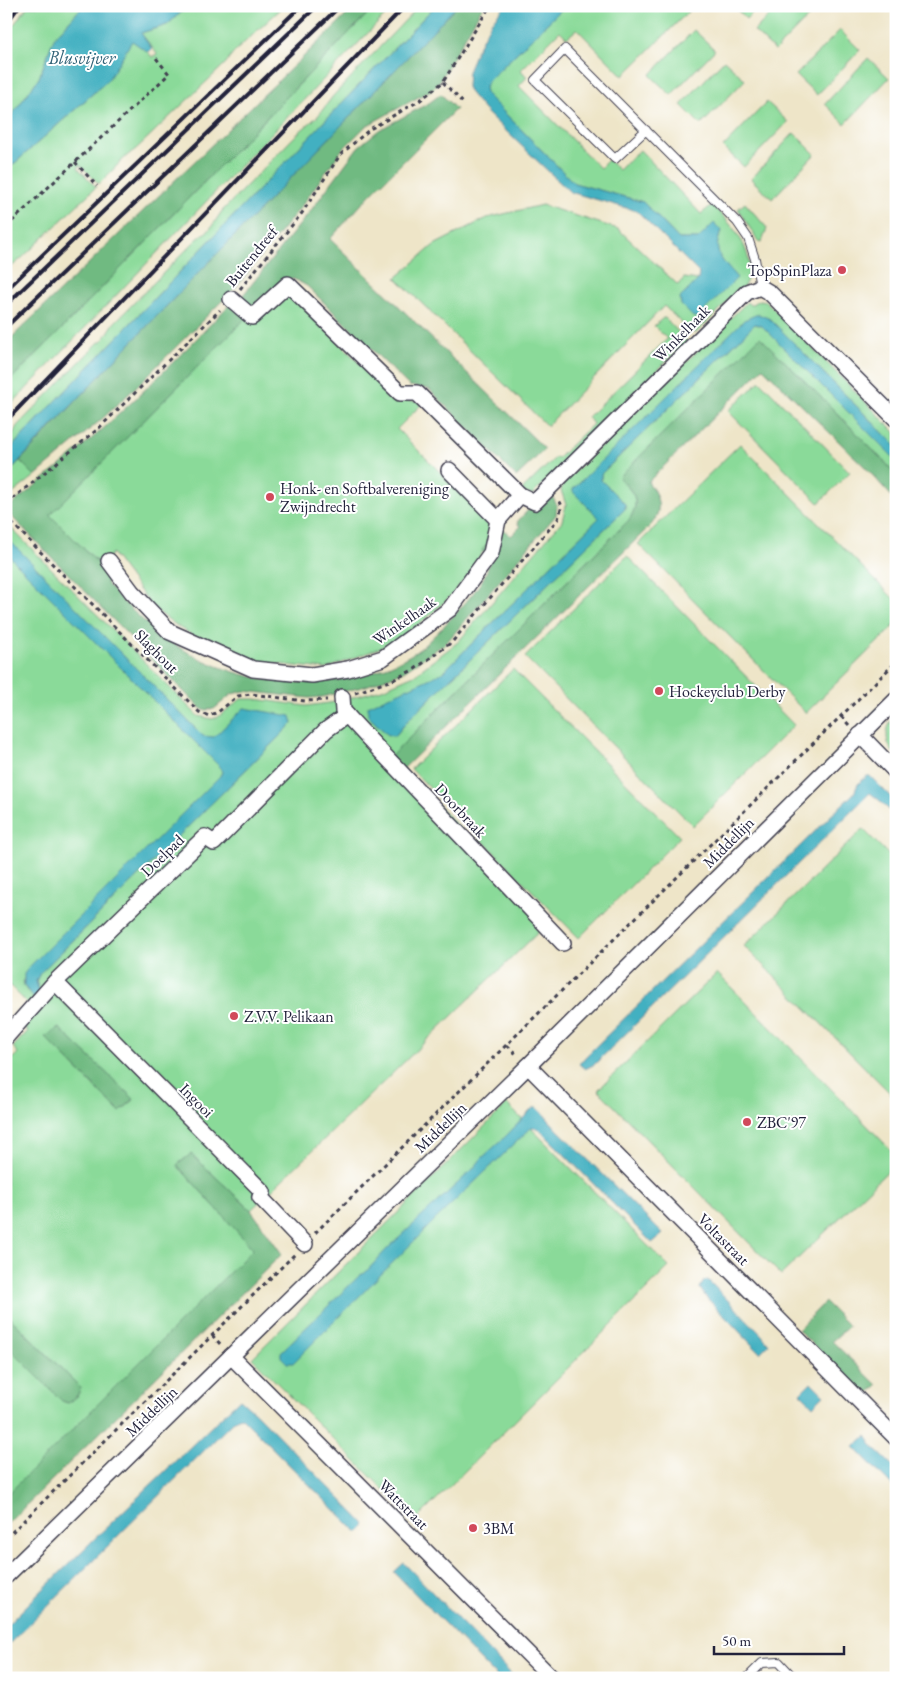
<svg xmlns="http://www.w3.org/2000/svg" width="902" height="1684" font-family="'EB Garamond',serif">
  <rect width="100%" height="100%" fill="#fff"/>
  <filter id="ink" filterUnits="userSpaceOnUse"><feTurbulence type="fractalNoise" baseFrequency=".02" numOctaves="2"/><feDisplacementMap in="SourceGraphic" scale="10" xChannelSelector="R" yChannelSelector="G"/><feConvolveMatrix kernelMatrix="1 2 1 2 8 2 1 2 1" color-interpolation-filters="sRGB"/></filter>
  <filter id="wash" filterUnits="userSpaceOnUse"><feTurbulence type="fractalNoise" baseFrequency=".0096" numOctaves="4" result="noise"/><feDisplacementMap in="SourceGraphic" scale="20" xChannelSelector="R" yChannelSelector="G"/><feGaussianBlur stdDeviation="1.12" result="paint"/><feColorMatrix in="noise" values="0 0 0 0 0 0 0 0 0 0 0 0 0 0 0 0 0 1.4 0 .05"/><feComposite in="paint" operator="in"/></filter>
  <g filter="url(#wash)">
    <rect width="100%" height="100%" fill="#eee5c8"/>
    <!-- green -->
    <g fill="#8ada99" stroke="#567e6a" fill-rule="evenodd">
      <path d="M28 6H83L54 38 39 78 6 123V35Z"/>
      <path d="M188 6H284L232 54 226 63 136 149C122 158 111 173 99 184L80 165 78 168 96 187 21 259 6 271V171L108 80 132 40 148 52 152 57 157 54 141 33 167 25Z"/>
      <path d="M375 6H394L6 410V384L56 335Z"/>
      <path d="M419 6H435L6 453V437L13 434 17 426 98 343 104 339 114 323 196 240 210 229 222 211 298 133 318 116 333 96Z"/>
      <path d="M565 6H694L623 76 577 29 567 38 560 31 521 70 527 77 519 86 600 168 608 160 619 170 640 150 701 214 712 205C733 225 761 257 744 286L696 333 690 331 664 306 547 426 396 278 434 245 487 218 542 205 618 229 678 285 684 278 698 280 680 298 681 305 693 317 736 278C724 262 710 252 722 232L714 224 698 239H679L643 202 574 183 486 94 485 86 489 80Z"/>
      <path d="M733 6H759L746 19Z"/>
      <path d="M778 6H819L775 51 754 31Z"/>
      <path d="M694 30 715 50 671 95 650 75Z"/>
      <path d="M840 30 860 50 817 95 796 75Z"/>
      <path d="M868 58 889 78 845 124 825 104Z"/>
      <path d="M724 60 745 80 701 125 681 105Z"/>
      <path d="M767 102 788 122 744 167 723 147Z"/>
      <path d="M794 133 815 154 772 199 751 179Z"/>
      <path d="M745 203 767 228 762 242 758 241 738 209Z"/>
      <path d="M287 290 396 400 424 402 397 429 446 478 454 479 496 520 487 544 472 570 451 596 426 619 395 642 326 669 257 662 204 642 180 628 153 608 112 553 102 566 49 515 247 317Z"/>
      <path d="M760 300 766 301 896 433V446L770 319 758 314 573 492 599 518 442 673 399 693 368 716 388 735 395 736 410 718 625 509V504L601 480V474L755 324 762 326 896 460V474L829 405 760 338 619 478C633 493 642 499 629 520L391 756 549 922 251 1210 191 1154 177 1165 254 1249 6 1496V1345L62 1401 68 1403 77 1396 81 1388 6 1314V1065L18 1053 13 1047 28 1031 15 1020 29 1005 6 982V553L221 768 222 772 220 776 23 980 24 986 27 991 38 989 36 981 40 973 293 723 244 708 214 738 203 736 6 539V523L198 716 212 719 218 717 241 699H255L306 706 336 702 382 689 414 675 458 642 562 521 566 505 561 490 563 483 747 302 750 305ZM59 1028 134 1100 119 1112 46 1038Z"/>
      <path d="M663 318H665L687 341 532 495 520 492 556 457 558 458 593 424 588 417 667 339 654 326Z"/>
      <path d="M760 381 850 472 819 503 728 411Z"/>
      <path d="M740 444 896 601V624L806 713 638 544Z"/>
      <path d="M20 461 35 476 6 499V475Z"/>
      <path d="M627 556 794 725 693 826 525 657Z"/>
      <path d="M513 669 680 837 579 938 411 769Z"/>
      <path d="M896 715V755C884 744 884 727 896 715Z"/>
      <path d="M863 829 896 862V1099L744 946Z"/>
      <path d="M717 973 896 1155V1163L781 1275 598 1090Z"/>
      <path d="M507 1104 669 1267 415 1521 252 1358Z"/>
    </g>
    <!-- forest -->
    <g fill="#6fba81" stroke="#486e5e">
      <path d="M356 6H375L56 335 6 384V343Z"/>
      <path d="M457 6H483L439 82 433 89 366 126 341 151 300 208 235 288 136 387 102 419 35 476 20 461 125 349Z"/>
      <path d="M441 94 456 109 369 196 330 239 545 449 516 477 429 389 409 386 307 286 292 278 252 310 239 300 309 213 358 147 379 130 429 103Z"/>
      <path d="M228 306H234L247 317 50 515 111 576 106 583C124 603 144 623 167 639 238 690 342 699 417 651 426 645 434 635 442 628 456 613 472 597 483 579 486 574 488 567 490 561L482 550 502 528 511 536 520 527 517 522 530 508 534 509 552 496 557 505 556 515 522 555 446 643 402 672 366 686 322 697 309 698 244 691 232 694 214 709 204 710 199 707 8 513 10 506C42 480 74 455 105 427 147 389 188 348 228 306Z"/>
      <path d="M760 337 829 405 896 474V501L866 468 763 368 648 482C659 496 663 510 651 525L403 769 391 756 629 520C642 499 633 493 619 477Z"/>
      <path d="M59 1028 134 1099 120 1112 45 1037Z"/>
      <path d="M191 1154 251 1210 282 1254 6 1525V1496L253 1249 177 1165Z"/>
      <path d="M825 1302 849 1326 832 1341 877 1385 865 1396 798 1330Z"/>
      <path d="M6 1314 81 1388 77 1396 68 1403 62 1401 6 1345Z"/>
    </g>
    <!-- water -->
    <g fill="#43b0c1" stroke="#32697e">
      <path d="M83 6H188L167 25 141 33 152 49 148 52 132 41 108 80 6 171V123L39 78 54 38Z"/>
      <path d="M435 6H457L125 349 6 475V453Z"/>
      <path d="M504 6H565L489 80 485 86 486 94 574 183 643 202 679 239H698L714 223 722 231C710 252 724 262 737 278L698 317H693L681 305 680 298 698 280 699 273 637 211 570 192 486 112 470 93 467 87 468 72 476 51 490 24Z"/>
      <path d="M758 314 770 319 896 446V460L762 326 755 324 601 474V480L625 504V509L410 718 395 736 388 735 368 716V706L442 673 599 518 573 492V489L744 320Z"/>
      <path d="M12 543 203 736 214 737 244 708 291 716 293 723 40 973 36 981 38 989 43 993 36 1001 24 986V974L30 966 220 776 222 772 221 768 6 553V544Z"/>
      <path d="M867 776H870L896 802V817L879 800 870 793 595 1064 585 1069 579 1064 586 1056 854 793 858 784Z"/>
      <path d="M533 1108H538L557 1129 663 1234 652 1243 541 1131 537 1128H531L437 1218 293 1363H287L281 1357V1352L360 1275 365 1273 386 1250 473 1169 482 1158 506 1136Z"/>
      <path d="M708 1280 760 1333 769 1344 760 1353 705 1296 700 1288 704 1281Z"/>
      <path d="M811 1382 824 1395 813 1406 800 1393Z"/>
      <path d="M240 1399 256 1413 365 1524 363 1528 358 1532 352 1527 241 1417 236 1419 6 1647V1626L86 1547Z"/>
      <path d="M866 1436 874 1448 896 1469V1490L854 1447Z"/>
      <path d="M404 1563 515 1678H498L394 1572Z"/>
    </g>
  </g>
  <g filter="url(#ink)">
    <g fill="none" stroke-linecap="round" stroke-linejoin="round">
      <defs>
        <g id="lane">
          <path d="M646 130 615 159 535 80 565 49 737 222 748 238 755 259 760 287"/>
          <path d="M747 1678 762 1663 779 1662 794 1678"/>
        </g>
        <g id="street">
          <path d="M231 299 252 317 288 284 400 393H417L520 495 535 502 747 292 760 287 770 293 896 419"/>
          <path d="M449 470 498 520"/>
          <path d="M109 561 132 592 170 632 253 669 312 675 348 669 383 658 450 609 491 553 498 520 520 495"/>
          <path d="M342 697 343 711 369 739 563 943"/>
          <path d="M860 735 896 772"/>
          <path d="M55 982 263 1192 260 1197 305 1244"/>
          <path d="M6 1037 55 982 205 837 214 843 326 730 347 715"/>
          <path d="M528 1066 896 1438"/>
          <path d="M231 1356 552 1678"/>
          <path d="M6 1576 528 1066 896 700"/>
        </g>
      </defs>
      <!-- lane casing -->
      <use href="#lane" stroke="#413f50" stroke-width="10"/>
      <!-- street casing -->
      <use href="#street" stroke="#413f50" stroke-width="18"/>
      <!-- path -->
      <g stroke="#413f50" stroke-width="3" stroke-dasharray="4 4" stroke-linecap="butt">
        <path d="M443 82 463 103"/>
        <path d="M75 162 97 186"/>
        <path d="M6 227 169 74 156 58"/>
        <path d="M240 289 302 213 340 155 370 129 419 101 443 82 490 6"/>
        <path d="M6 504 98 429 220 310"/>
        <path d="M6 517 199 712 209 716 218 712 238 696 251 694 305 701 327 700"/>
        <path d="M355 693 395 679 415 669 452 642 558 519 562 506 559 500"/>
        <path d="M841 716 849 725"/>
        <path d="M507 1045 517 1055"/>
        <path d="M315 1233 896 662"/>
        <path d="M212 1335 222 1346"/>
        <path d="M6 1538 295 1254"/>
      </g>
      <!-- lane -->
      <use href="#lane" stroke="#fff" stroke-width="8"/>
      <!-- street -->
      <use href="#street" stroke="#fff" stroke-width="15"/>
      <!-- rail -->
      <g stroke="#22223b" stroke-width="4">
        <path d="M6 24 19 6"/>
        <path d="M6 290 301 6"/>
        <path d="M6 305 317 6"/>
        <path d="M6 327 340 6"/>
        <path d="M6 421 405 6"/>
      </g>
    </g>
  </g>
  <!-- markers -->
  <g fill="#d1495b" stroke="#fff" stroke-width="2">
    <circle cx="842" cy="270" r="5"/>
    <circle cx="270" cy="497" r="5"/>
    <circle cx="659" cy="691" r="5"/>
    <circle cx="234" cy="1016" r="5"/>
    <circle cx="747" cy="1122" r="5"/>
    <circle cx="473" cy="1528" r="5"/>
  </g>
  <g text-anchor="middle" stroke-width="4" stroke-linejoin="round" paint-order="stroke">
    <!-- street labels -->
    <g font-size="16" fill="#22223b" stroke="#fff">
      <text transform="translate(251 256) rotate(-51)" y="6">Buitendreef</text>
      <text transform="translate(681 333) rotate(-45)" y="6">Winkelhaak</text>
      <text transform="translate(404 620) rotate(-35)" y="6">Winkelhaak</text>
      <text transform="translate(157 651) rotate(45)" y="6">Slaghout</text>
      <text transform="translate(461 810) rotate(47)" y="6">Doorbraak</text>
      <text transform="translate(728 842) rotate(-45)" y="6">Middellijn</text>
      <text transform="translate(162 855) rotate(-44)" y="6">Doelpad</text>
      <text transform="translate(197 1100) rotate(45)" y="6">Ingooi</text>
      <text transform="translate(440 1127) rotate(-44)" y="6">Middellijn</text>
      <text transform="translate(724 1239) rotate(45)" y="6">Voltastraat</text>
      <text transform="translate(151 1411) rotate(-44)" y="6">Middellijn</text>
      <text transform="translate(404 1504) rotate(45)" y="6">Wattstraat</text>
    </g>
    <!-- poi labels -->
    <g font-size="16" fill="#22223b" stroke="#fff" text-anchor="start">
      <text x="832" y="276" text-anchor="end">TopSpinPlaza</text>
      <text x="280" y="494">Honk- en Softbalvereniging<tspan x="280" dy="18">Zwijndrecht</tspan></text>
      <text x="669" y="697">Hockeyclub Derby</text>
      <text x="244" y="1022">Z.V.V. Pelikaan</text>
      <text x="757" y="1128">ZBC'97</text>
      <text x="483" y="1534">3BM</text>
    </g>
    <!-- water labels -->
    <g font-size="18" font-style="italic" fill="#316277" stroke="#fff">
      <text x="82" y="64">Blusvijver</text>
    </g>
  </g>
  <!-- margin -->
  <rect width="902" height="1684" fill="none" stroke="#fff" stroke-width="25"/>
  <!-- scale -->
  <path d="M714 1646v8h130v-8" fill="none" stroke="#22223b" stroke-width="2.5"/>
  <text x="722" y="1646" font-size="15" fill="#22223b" stroke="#ffffff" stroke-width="4" paint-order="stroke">50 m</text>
</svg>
